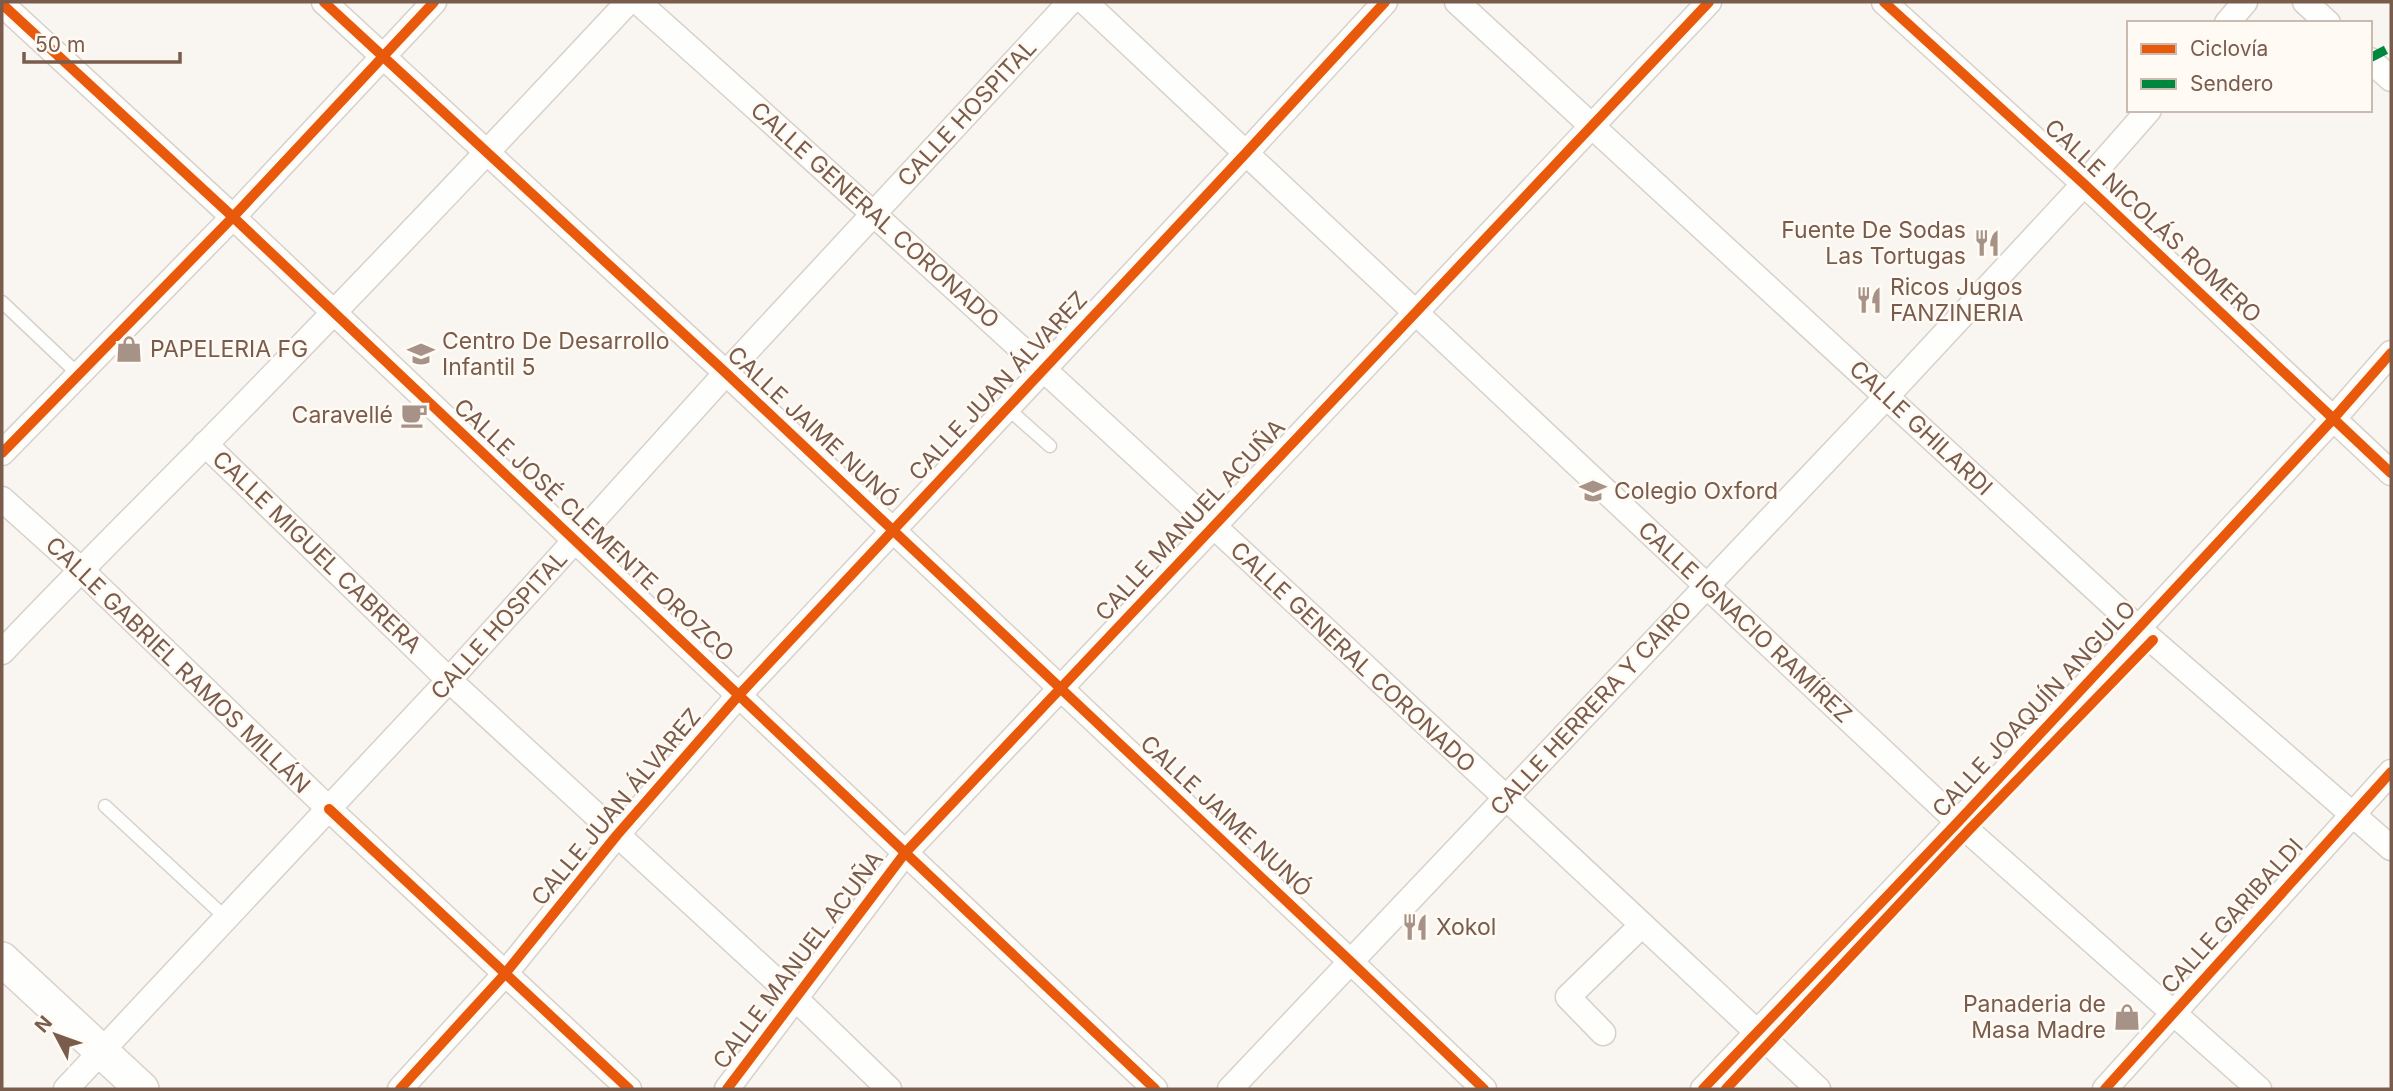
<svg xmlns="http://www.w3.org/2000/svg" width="2393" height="1091" font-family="Inter,sans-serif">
  <rect width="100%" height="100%" fill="#f9f5f0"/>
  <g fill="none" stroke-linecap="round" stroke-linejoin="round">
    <defs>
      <g id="lane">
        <path d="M2 302 79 375"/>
        <path d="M1006 407 1050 446"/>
        <path d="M105 806 226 918"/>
      </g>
      <g id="street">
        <path d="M324 2 726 373 1351 962 1484 1089"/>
        <path d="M638 2C1037 358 1427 724 1818 1089"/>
        <path d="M1085 2 1958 822 2259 1089"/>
        <path d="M1457 2 2138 628 2391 848"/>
        <path d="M1884 2 2084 184 2391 473"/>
        <path d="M2305 2 2328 23"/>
        <path d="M2 4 233 217 1155 1089"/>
        <path d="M2227 23 2245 2"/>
        <path d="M2370 60 2391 79"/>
        <path d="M205 444 449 680 795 998 889 1089"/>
        <path d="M2 453 233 217 434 2"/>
        <path d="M2 499 80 569 329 809 629 1089"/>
        <path d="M2 652C68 582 137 514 205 445 348 299 489 151 628 2"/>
        <path d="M1603 1033 1568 997 1642 925"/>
        <path d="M66 1089 449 680 726 373 1070 2"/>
        <path d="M400 1089 504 975 617 835 739 695 1246 153 1385 2"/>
        <path d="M727 1089 905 853 1709 2"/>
        <path d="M1230 1089 1887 396 2084 184 2149 110"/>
        <path d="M1703 1089 1958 822 2334 418 2391 353"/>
        <path d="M2105 1089 2391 772"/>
      </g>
      <path id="secondary" d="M2 959 142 1089"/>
    </defs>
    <!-- lane casing -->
    <use href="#lane" stroke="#d7d1cb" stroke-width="15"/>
    <!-- street casing -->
    <use href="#street" stroke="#d7d1cb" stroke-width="27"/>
    <!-- secondary casing -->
    <use href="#secondary" stroke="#d9d2cb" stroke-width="36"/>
    <!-- lane -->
    <use href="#lane" stroke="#fefefd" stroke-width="12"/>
    <!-- street -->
    <use href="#street" stroke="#fefefd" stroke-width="24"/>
    <!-- secondary -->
    <use href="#secondary" stroke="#fefefd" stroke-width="33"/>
    <!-- quiet -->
    <path stroke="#00873e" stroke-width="9" stroke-dasharray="18 9" stroke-linecap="butt" d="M2370 58 2391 47"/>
    <defs>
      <g id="cycleway">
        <path d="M324 2 726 373 1351 962 1484 1089"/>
        <path d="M1884 2 2084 184 2391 473"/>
        <path d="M2 4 233 217 1155 1089"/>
        <path d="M2 453 233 217 434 2"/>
        <path d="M329 809 629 1089"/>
        <path d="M400 1089 504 975 617 835 739 695 1246 153 1385 2"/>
        <path d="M727 1089 905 853 1709 2"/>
        <path d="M1703 1089 1958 822 2334 418 2391 353"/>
        <path d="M1726 1089 1968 831 2153 640"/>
        <path d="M2105 1089 2391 772"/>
      </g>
    </defs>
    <!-- cycleway casing -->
    <use href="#cycleway" stroke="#fffaf3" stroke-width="15"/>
    <!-- cycleway -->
    <use href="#cycleway" stroke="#e8590c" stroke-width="10"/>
  </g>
  <!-- icons -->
  <defs>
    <symbol id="restaurant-bare" viewBox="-9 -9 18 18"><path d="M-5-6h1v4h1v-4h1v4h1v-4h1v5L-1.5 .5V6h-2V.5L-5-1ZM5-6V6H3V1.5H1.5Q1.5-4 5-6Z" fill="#a69286" stroke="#fffaf3" stroke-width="2.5" paint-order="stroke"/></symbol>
    <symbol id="shop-bare" viewBox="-9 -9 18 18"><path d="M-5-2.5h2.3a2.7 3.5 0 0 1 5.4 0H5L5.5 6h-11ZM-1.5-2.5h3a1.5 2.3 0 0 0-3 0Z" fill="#a69286" stroke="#fffaf3" stroke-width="2.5" paint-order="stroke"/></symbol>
    <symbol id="school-bare" viewBox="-9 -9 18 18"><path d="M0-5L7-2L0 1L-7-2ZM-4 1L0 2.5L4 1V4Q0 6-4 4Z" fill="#a69286" stroke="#fffaf3" stroke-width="2.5" paint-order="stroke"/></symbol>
    <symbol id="cafe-bare" viewBox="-9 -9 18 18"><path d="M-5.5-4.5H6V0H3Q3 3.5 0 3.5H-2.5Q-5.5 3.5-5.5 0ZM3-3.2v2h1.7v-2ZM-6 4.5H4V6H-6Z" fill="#a69286" stroke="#fffaf3" stroke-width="2.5" paint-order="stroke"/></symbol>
  </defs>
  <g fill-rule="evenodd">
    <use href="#restaurant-bare" x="1968" y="224" width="38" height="38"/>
    <use href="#restaurant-bare" x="1850" y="281" width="38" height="38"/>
    <use href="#shop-bare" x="110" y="330" width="38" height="38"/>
    <use href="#school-bare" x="402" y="335" width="38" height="38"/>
    <use href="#cafe-bare" x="395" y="396" width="38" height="38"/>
    <use href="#school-bare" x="1574" y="472" width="38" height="38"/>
    <use href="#restaurant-bare" x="1396" y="908" width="38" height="38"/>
    <use href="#shop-bare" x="2108" y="998" width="38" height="38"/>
  </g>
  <g text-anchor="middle" stroke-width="5" stroke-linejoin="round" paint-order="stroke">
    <!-- street labels -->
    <g font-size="23" fill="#7a5c4d" stroke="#fffaf3">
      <text transform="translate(967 113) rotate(-47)" y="8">CALLE HOSPITAL</text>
      <text transform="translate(875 215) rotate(42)" y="8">CALLE GENERAL CORONADO</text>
      <text transform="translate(2153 221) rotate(43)" y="8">CALLE NICOLÁS ROMERO</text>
      <text transform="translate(998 386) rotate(-47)" y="8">CALLE JUAN ÁLVAREZ</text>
      <text transform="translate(813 427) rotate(43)" y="8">CALLE JAIME NUNÓ</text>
      <text transform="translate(1921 428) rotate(43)" y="8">CALLE GHILARDI</text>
      <text transform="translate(1190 520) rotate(-47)" y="8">CALLE MANUEL ACUÑA</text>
      <text transform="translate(594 530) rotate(43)" y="8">CALLE JOSÉ CLEMENTE OROZCO</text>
      <text transform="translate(317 552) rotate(44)" y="8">CALLE MIGUEL CABRERA</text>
      <text transform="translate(1745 622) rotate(43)" y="8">CALLE IGNACIO RAMÍREZ</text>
      <text transform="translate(499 625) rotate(-48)" y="8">CALLE HOSPITAL</text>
      <text transform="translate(1353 657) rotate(43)" y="8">CALLE GENERAL CORONADO</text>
      <text transform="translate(178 665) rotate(44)" y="8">CALLE GABRIEL RAMOS MILLÁN</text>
      <text transform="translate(1591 708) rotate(-47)" y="8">CALLE HERRERA Y CAIRO</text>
      <text transform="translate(2034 709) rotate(-47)" y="8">CALLE JOAQUÍN ANGULO</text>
      <text transform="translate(616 807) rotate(-50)" y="8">CALLE JUAN ÁLVAREZ</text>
      <text transform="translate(1226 816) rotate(43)" y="8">CALLE JAIME NUNÓ</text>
      <text transform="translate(2232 916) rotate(-48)" y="8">CALLE GARIBALDI</text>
      <text transform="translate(798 960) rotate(-53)" y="8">CALLE MANUEL ACUÑA</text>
    </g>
    <!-- poi labels -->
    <g font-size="23" fill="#7a5c4d" stroke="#fffaf3" text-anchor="start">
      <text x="1966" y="238" text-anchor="end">Fuente De Sodas<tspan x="1966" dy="26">Las Tortugas</tspan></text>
      <text x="1890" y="295">Ricos Jugos<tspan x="1890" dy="26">FANZINERIA</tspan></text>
      <text x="442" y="349">Centro De Desarrollo<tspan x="442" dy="26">Infantil 5</tspan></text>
      <text x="150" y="357">PAPELERIA FG</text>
      <text x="393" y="423" text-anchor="end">Caravellé</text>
      <text x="1614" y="499">Colegio Oxford</text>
      <text x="1436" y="935">Xokol</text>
      <text x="2106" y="1012" text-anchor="end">Panaderia de<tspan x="2106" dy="26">Masa Madre</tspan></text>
    </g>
  </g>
  <!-- border -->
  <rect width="2393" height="1091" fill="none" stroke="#7a5c4d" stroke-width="7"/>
  <!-- legend -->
  <rect x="2127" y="21" width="245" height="91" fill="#fffaf3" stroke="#cabbb1" stroke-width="2"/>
  <rect x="2141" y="44" width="35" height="10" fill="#e8590c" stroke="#cabbb1" stroke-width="2"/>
  <text x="2190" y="56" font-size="21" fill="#7a5c4d">Ciclovía</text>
  <rect x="2141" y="79" width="35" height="10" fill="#00873e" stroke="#cabbb1" stroke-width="2"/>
  <text x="2190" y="91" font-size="21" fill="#7a5c4d">Sendero</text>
  <!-- north arrow -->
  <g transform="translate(56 1035) rotate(311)" stroke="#fffaf3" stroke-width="5" paint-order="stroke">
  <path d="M0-5L12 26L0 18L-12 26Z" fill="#7a5c4d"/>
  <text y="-10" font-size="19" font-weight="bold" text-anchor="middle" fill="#7a5c4d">N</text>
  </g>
  <!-- scale -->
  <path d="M24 52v10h156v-10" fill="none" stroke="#7a5c4d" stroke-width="3.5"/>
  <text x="35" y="52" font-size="21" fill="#7a5c4d" stroke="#fffaf3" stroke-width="5" paint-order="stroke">50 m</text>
</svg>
